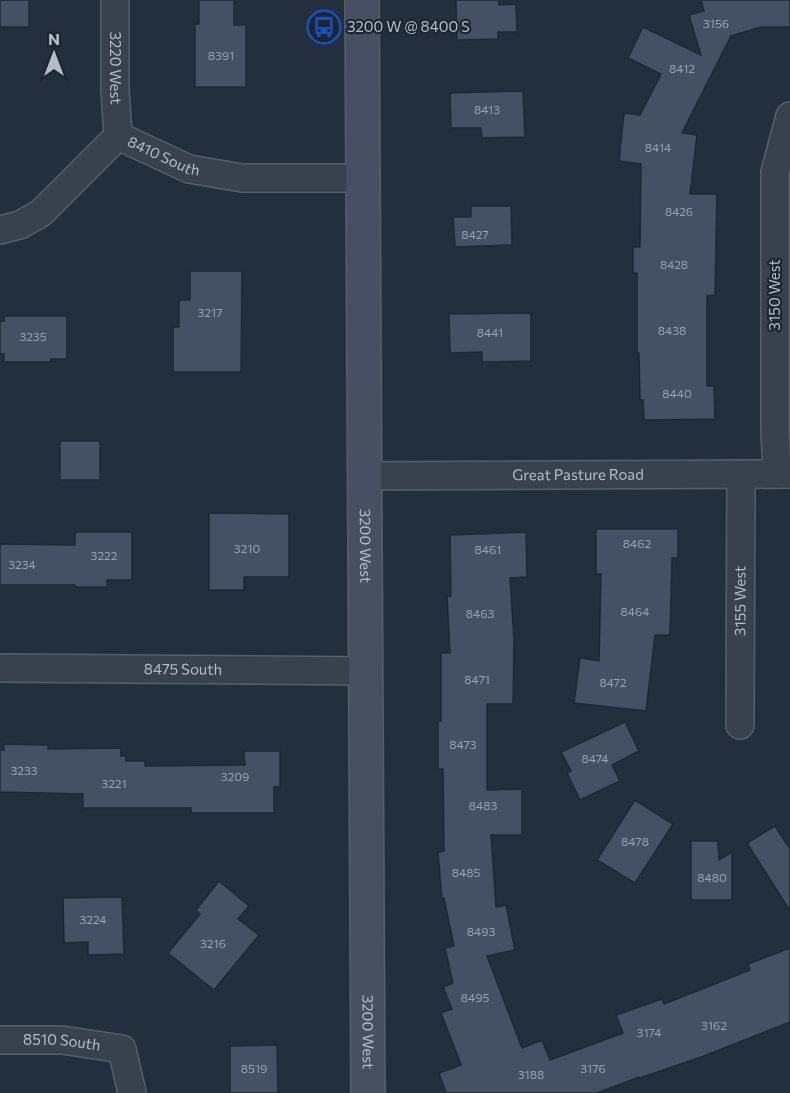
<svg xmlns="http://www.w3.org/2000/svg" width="790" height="1093" font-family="Commissioner,sans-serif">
  <rect width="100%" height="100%" fill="#242f3e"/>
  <!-- building -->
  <g fill="#455162" stroke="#1f2835" stroke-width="1.5">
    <rect x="0" y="0" width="29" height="27"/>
    <path d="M199 0H234V25H246V87H195V24H199Z"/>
    <path d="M456 0H499V5L516 4 517 32H498V39L457 40Z"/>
    <path d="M701 0H790V27H761L731 36 682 133 697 135 690 194H717L715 295 707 296V386H714L715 419 644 420 643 400H640L639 353H637V273H633V247H640L641 164 619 161 624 113 640 115 661 74 628 58 643 27 701 55 689 15 704 11Z"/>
    <path d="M523 91 525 137 482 138 481 128H451L450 93Z"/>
    <path d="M471 206H511L512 245 455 247 453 217H471Z"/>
    <path d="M190 271H242L241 372H173V327H179V300H190Z"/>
    <path d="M531 313V361L482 362V352L450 353 449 314Z"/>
    <path d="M4 316H67V359H51V362H4V354H0V321H4Z"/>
    <rect x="60" y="441" width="40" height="39"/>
    <path d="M209 513 289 514V577H244V590H209Z"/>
    <path d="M596 529H678V558H672L670 635H655L646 711 574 703 580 658 599 661 601 574H596Z"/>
    <path d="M75 532H132V580H107V587H75V585H0V544L75 545Z"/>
    <path d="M526 532 527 577 510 578 514 639 513 704H487V790L522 789V835H491L496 907 506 905 515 950 487 956 522 1048 542 1040 550 1060 623 1033 616 1015 662 999 664 1004 750 970 748 964 790 948V1022L704 1056 640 1078 639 1077 597 1093H446L439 1073 461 1065 441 1013 452 1009 443 987 453 983 445 948 454 946 444 898 442 899 438 852 444 851 443 769H438V721H441V653H450L447 596H451L450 535Z"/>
    <path d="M625 722 639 751 612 765 620 781 580 800 567 773 571 771 561 752Z"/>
    <path d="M4 744 48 745V749L121 748V756H126V761H145V766L245 765 244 751H280V787H274V813H191V808H83V794L0 792V750H4Z"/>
    <path d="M635 800 673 824 635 883 597 860Z"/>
    <path d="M775 826 790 849V911L747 843Z"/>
    <path d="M691 841H718L719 860 732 852V900H691Z"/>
    <path d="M219 881 249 906 238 919 259 935 214 990 168 953 200 914 196 910Z"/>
    <path d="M122 897 124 954 88 955V942L64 943 63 898Z"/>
    <path d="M277 1045 278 1093H230V1046Z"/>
  </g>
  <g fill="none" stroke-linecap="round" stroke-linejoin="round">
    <defs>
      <g id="street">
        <path id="s1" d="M115 0V90L118 136"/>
        <path id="s2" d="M0 230 20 225 41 213 118 136 189 169 242 178H364"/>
        <path d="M777 474 775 429V172L790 116"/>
        <path id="s3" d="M366 476 790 474"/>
        <path id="s4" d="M0 668 366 671"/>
        <path id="s5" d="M740 725 741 475"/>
        <path id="s6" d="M0 1040H62L122 1049 132 1093"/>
      </g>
      <g id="secondary">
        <path id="s7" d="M362 0 368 1093"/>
      </g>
    </defs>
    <!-- street casing -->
    <use href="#street" stroke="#565f6c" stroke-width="30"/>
    <!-- secondary casing -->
    <use href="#secondary" stroke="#565f6c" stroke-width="36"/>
    <!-- street -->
    <use href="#street" stroke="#38414e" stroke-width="27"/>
    <!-- secondary -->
    <use href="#secondary" stroke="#465061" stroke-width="33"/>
  </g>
  <!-- icons -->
  <defs>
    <symbol id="bus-ring" viewBox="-11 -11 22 22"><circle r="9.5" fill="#1d2633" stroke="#1a4fb4" stroke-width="1.5"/><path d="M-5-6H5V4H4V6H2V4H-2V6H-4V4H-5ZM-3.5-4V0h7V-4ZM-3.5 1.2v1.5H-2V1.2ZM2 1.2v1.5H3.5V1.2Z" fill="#1a4fb4"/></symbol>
  </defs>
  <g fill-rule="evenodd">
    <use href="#bus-ring" x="305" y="8" width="38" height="38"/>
  </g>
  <g text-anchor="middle" stroke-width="4.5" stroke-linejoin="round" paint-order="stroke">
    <!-- number labels -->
    <g font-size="12" fill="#98a1af">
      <text x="716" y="28">3156</text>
      <text x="221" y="60">8391</text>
      <text x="682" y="73">8412</text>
      <text x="487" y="114">8413</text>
      <text x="658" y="152">8414</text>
      <text x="679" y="216">8426</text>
      <text x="475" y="239">8427</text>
      <text x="674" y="269">8428</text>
      <text x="210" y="317">3217</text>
      <text x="672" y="335">8438</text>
      <text x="490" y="337">8441</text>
      <text x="33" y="341">3235</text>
      <text x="677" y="398">8440</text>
      <text x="637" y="548">8462</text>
      <text x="247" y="553">3210</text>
      <text x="488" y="554">8461</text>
      <text x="104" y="560">3222</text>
      <text x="22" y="569">3234</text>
      <text x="635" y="616">8464</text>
      <text x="480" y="618">8463</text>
      <text x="477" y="684">8471</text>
      <text x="613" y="687">8472</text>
      <text x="463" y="749">8473</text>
      <text x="595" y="763">8474</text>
      <text x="24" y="775">3233</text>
      <text x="235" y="781">3209</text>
      <text x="114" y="788">3221</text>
      <text x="483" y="810">8483</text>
      <text x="635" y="846">8478</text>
      <text x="466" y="877">8485</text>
      <text x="712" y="882">8480</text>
      <text x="93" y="924">3224</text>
      <text x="481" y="936">8493</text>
      <text x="213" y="948">3216</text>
      <text x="475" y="1002">8495</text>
      <text x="714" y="1030">3162</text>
      <text x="649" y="1037">3174</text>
      <text x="254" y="1073">8519</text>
      <text x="593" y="1073">3176</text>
      <text x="531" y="1079">3188</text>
    </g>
    <!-- poi labels -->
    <g font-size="15" fill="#b4bcc9" stroke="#1d2633" text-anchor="start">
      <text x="347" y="32">3200 W @ 8400 S</text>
    </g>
    <!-- street labels -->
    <g font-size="15" fill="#b4bcc9" stroke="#1d2633">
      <text dy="5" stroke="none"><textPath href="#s1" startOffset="68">3220 West</textPath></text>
      <text dy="5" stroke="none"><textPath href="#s2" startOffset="204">8410 South</textPath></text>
      <text transform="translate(775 295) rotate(-90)" y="5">3150 West</text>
      <text dy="5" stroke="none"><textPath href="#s3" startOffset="212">Great Pasture Road</textPath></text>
      <text dy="5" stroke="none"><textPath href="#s7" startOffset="546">3200 West</textPath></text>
      <text dy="5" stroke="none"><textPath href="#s5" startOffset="124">3155 West</textPath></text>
      <text dy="5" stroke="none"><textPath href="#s4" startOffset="183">8475 South</textPath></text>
      <text dy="5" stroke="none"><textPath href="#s7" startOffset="1032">3200 West</textPath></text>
      <text dy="5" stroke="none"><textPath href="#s6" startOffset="62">8510 South</textPath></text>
    </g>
  </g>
  <!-- north arrow -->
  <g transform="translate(54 54)" stroke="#1d2633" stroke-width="4.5" paint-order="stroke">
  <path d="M0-4.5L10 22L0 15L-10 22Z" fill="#b4bcc9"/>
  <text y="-9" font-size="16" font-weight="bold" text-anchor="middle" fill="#b4bcc9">N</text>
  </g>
</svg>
